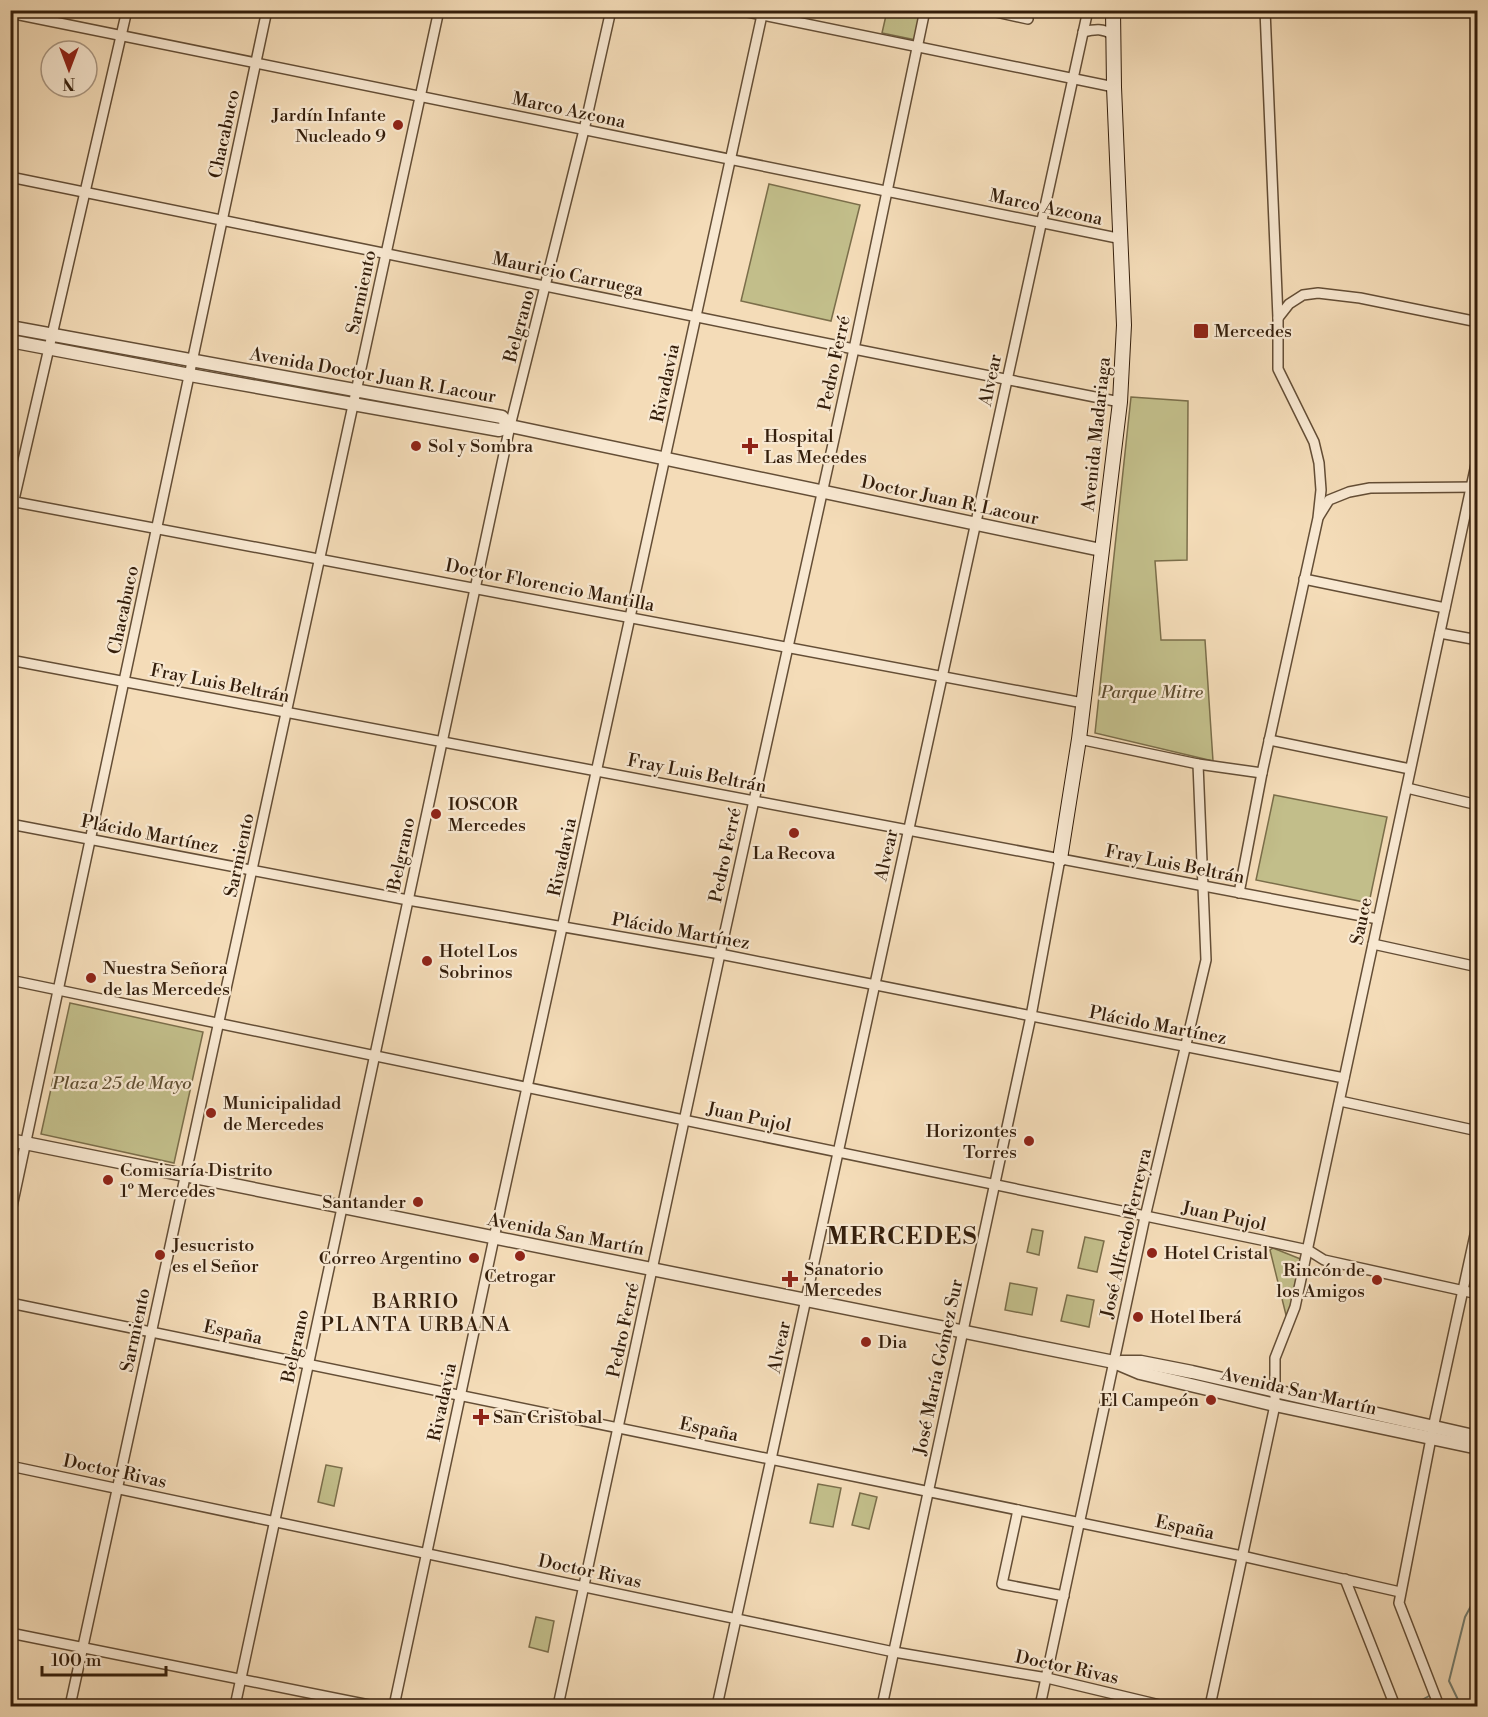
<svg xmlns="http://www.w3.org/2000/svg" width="1488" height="1717" font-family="'Libre Bodoni',serif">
  <rect width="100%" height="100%" fill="#f4dcb8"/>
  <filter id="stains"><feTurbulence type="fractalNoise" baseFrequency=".00333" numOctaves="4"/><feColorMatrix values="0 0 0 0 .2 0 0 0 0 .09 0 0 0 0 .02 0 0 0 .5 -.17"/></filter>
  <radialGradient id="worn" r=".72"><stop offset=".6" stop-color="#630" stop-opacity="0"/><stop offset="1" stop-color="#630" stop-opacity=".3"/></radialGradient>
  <!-- green -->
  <g fill="#c2be8a" stroke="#7b6e4a" stroke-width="1.5">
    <path d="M887 11H922L916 40 882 33Z"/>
    <path d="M769 184 860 205 831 321 741 301Z"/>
    <path d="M1131 397 1188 401 1187 560 1155 561 1161 640H1205L1213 761 1095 733Z"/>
    <path d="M1274 795 1387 817 1369 903 1256 880Z"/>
    <path d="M70 1003 203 1032 174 1163 41 1134Z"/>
    <path d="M1032 1229 1043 1231 1039 1255 1027 1252Z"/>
    <path d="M1085 1237 1104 1241 1097 1272 1078 1268Z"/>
    <path d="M1273 1248 1303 1260 1294 1307 1286 1315 1270 1250Z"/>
    <path d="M1010 1283 1037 1288 1032 1315 1005 1310Z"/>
    <path d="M1067 1295 1094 1300 1089 1327 1061 1321Z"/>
    <path d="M326 1465 342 1468 334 1506 318 1502Z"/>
    <path d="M818 1484 841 1488 833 1527 810 1523Z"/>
    <path d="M860 1493 877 1497 869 1529 852 1525Z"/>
    <path d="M536 1617 554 1621 548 1652 529 1647Z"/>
  </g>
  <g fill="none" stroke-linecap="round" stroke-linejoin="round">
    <!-- stream -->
    <g stroke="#727c6f" stroke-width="2">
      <path d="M1418 1706 1422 1700 1429 1696"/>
      <path d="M1461 1706 1449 1681 1465 1617 1478 1593"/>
    </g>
    <defs>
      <g id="minor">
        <path d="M738 10 1114 87"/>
        <path d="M987 10 1028 19"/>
        <path d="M10 13 1122 239"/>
        <path d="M1083 32C1095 29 1103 28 1113 35"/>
        <path d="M10 177 854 349 1120 402"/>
        <path d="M1278 318 1289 304 1303 295 1318 293 1360 298 1478 322"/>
        <path d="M10 501 1083 703"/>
        <path d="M1319 516 1329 500 1349 492 1370 488 1478 487"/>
        <path d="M10 517 127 10"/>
        <path d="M1304 579 1445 608"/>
        <path d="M1440 633 1478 640"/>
        <path d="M10 660 1378 919"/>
        <path d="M1079 739 1198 764 1262 773"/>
        <path d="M1269 740 1410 769"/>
        <path d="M1407 788 1478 805"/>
        <path d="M10 824 408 900 720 954 1344 1078"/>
        <path d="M1239 893 1262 773 1318 518 1321 490 1319 463 1314 442 1278 369V318L1265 10"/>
        <path d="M1373 944 1478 967"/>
        <path d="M10 980 1266 1241 1308 1250 1324 1260 1478 1294"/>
        <path d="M1340 1101 1478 1131"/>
        <path d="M10 1216 267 10"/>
        <path d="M10 1303 1242 1556 1400 1592"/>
        <path d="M10 1466 894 1652 1047 1678 1164 1706"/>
        <path d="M1018 1510 1002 1584 1064 1596"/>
        <path d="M1345 1579 1395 1706"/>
        <path d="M10 1633 374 1706"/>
        <path d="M70 1706 439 10"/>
        <path d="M235 1706 510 426 584 130 611 10"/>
        <path d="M394 1706 494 1238 762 15"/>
        <path d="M558 1706 720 954 854 349 925 10"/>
        <path d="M717 1706 1088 10"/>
        <path d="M882 1706 1031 1016 1060 859"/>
        <path d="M1040 1706 1145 1217 1206 960 1198 764"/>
        <path d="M1210 1706 1275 1405V1358L1295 1307 1478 455"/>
        <path d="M1439 1706 1399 1603 1433 1428 1478 1221"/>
      </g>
      <g id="tertiary">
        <path d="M10 327 502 417 510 426"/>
        <path d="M10 341 190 375 499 430 510 426"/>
        <path d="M510 426 1101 550"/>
        <path d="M10 1140 1114 1362 1140 1373 1275 1405 1478 1448"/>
        <path d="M1121 1362H1141L1192 1372 1478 1437"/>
      </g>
      <path id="secondary" d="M1060 859 1079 739 1120 402 1124 325 1114 87 1113 10"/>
    </defs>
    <!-- minor casing -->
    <use href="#minor" stroke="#644e36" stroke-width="12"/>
    <!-- tertiary casing -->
    <use href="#tertiary" stroke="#644e36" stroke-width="15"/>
    <!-- secondary casing -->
    <use href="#secondary" stroke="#341e0b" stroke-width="16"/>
    <!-- minor -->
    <use href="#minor" stroke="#f8e8d1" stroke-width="9"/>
    <!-- tertiary -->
    <use href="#tertiary" stroke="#f8e8d1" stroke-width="12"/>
    <!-- secondary -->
    <use href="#secondary" stroke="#f8e8d1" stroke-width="14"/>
  </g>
  <!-- markers -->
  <g fill="#8f2418" stroke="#f8e8d1" stroke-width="2">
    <circle cx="398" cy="125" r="6"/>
    <rect x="1193" y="323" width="16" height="16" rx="3"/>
    <circle cx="416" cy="446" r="6"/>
    <path d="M747 437h6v6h6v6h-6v6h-6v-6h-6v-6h6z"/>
    <circle cx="436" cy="814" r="6"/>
    <circle cx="794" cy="833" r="6"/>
    <circle cx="427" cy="961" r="6"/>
    <circle cx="91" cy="978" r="6"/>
    <circle cx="211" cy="1113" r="6"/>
    <circle cx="1029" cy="1141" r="6"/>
    <circle cx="108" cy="1180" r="6"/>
    <circle cx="418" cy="1202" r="6"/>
    <circle cx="1152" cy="1253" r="6"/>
    <circle cx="160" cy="1255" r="6"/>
    <circle cx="520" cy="1256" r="6"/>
    <circle cx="474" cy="1258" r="6"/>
    <path d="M787 1270h6v6h6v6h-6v6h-6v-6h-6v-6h6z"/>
    <circle cx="1377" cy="1280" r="6"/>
    <circle cx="1138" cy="1317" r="6"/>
    <circle cx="866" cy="1342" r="6"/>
    <circle cx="1211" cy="1400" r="6"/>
    <path d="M478 1408h6v6h6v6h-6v6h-6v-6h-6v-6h6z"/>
  </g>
  <g text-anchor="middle" stroke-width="4.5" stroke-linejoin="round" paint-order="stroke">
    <!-- street labels -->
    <g font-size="18" fill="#341e0b" stroke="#f8e8d1">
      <text transform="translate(569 110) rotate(12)" y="6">Marco Azcona</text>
      <text transform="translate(224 134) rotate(-78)" y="6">Chacabuco</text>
      <text transform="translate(1046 207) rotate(12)" y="6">Marco Azcona</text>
      <text transform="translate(568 274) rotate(12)" y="6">Mauricio Carruega</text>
      <text transform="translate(361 292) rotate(-78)" y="6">Sarmiento</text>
      <text transform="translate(519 326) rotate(-75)" y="6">Belgrano</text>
      <text transform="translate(834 363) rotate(-78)" y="6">Pedro Ferré</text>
      <text transform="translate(373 375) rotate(10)" y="6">Avenida Doctor Juan R. Lacour</text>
      <text transform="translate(990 380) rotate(-78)" y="6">Alvear</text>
      <text transform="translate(665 383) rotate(-78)" y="6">Rivadavia</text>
      <text transform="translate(1096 434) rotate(-84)" y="6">Avenida Madariaga</text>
      <text transform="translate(950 500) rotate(12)" y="6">Doctor Juan R. Lacour</text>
      <text transform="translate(550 585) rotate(11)" y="6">Doctor Florencio Mantilla</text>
      <text transform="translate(123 610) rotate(-78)" y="6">Chacabuco</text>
      <text transform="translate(220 683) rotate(11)" y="6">Fray Luis Beltrán</text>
      <text transform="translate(697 773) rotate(11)" y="6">Fray Luis Beltrán</text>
      <text transform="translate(150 834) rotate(11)" y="6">Plácido Martínez</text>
      <text transform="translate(401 854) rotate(-78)" y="6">Belgrano</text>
      <text transform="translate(239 855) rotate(-78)" y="6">Sarmiento</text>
      <text transform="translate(725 855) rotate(-78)" y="6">Pedro Ferré</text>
      <text transform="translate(886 855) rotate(-77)" y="6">Alvear</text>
      <text transform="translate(562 857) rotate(-78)" y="6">Rivadavia</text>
      <text transform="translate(1175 864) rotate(11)" y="6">Fray Luis Beltrán</text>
      <text transform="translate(1361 921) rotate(-78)" y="6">Sauce</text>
      <text transform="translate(681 931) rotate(10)" y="6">Plácido Martínez</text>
      <text transform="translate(1158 1025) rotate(11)" y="6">Plácido Martínez</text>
      <text transform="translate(749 1117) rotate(12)" y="6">Juan Pujol</text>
      <text transform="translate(1224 1216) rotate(12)" y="6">Juan Pujol</text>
      <text transform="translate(1126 1233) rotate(-77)" y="6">José Alfredo Ferreyra</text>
      <text transform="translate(566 1234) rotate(11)" y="6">Avenida San Martín</text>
      <text transform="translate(135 1330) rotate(-78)" y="6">Sarmiento</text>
      <text transform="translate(623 1330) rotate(-78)" y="6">Pedro Ferré</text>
      <text transform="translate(233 1332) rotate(12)" y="6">España</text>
      <text transform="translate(295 1346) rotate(-78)" y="6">Belgrano</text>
      <text transform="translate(779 1347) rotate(-78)" y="6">Alvear</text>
      <text transform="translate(938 1367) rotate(-78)" y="6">José María Gómez Sur</text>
      <text transform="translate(1299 1391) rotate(13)" y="6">Avenida San Martín</text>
      <text transform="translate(442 1402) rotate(-78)" y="6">Rivadavia</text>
      <text transform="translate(709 1429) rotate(12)" y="6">España</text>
      <text transform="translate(115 1471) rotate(12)" y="6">Doctor Rivas</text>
      <text transform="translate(1185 1527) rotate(12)" y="6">España</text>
      <text transform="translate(590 1571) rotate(12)" y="6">Doctor Rivas</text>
      <text transform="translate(1067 1667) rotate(12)" y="6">Doctor Rivas</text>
    </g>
    <!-- poi labels -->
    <g font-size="18" fill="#341e0b" stroke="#f8e8d1" text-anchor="start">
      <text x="386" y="121" text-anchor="end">Jardín Infante<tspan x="386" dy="21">Nucleado 9</tspan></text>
      <text x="1214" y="337">Mercedes</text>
      <text x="764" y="442">Hospital<tspan x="764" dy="21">Las Mecedes</tspan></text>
      <text x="428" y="452">Sol y Sombra</text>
      <text x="448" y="810">IOSCOR<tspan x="448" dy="21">Mercedes</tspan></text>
      <text x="794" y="859" text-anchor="middle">La Recova</text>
      <text x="439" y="957">Hotel Los<tspan x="439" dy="21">Sobrinos</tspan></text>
      <text x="103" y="974">Nuestra Señora<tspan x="103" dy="21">de las Mercedes</tspan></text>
      <text x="223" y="1109">Municipalidad<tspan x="223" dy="21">de Mercedes</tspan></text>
      <text x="1017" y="1137" text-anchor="end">Horizontes<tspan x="1017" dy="21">Torres</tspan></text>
      <text x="120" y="1176">Comisaría Distrito<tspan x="120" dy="21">1º Mercedes</tspan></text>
      <text x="406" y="1208" text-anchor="end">Santander</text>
      <text x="172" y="1251">Jesucristo<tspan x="172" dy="21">es el Señor</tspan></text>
      <text x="1164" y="1259">Hotel Cristal</text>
      <text x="462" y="1264" text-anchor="end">Correo Argentino</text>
      <text x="804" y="1275">Sanatorio<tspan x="804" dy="21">Mercedes</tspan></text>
      <text x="1365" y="1276" text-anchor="end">Rincón de<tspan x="1365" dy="21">los Amigos</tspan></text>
      <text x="520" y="1282" text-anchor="middle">Cetrogar</text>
      <text x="1150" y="1323">Hotel Iberá</text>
      <text x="878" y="1348">Dia</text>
      <text x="1199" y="1406" text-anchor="end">El Campeón</text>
      <text x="493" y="1423">San Cristobal</text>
    </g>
    <!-- park labels -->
    <g font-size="18" font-style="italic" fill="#5f4e31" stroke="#f8e8d1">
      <text x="1152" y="698">Parque Mitre</text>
      <text x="122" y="1089">Plaza 25 de Mayo</text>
    </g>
    <!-- neighbourhood labels -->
    <g font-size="20" letter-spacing="1.5" fill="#341e0b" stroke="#f8e8d1">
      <text x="416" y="1308">BARRIO<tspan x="416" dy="23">PLANTA URBANA</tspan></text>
    </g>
    <!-- district labels -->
    <g font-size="24" font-weight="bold" letter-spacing="1.5" fill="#341e0b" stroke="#f8e8d1">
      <text x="902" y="1244">MERCEDES</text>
    </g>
  </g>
  <!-- margin -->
  <rect width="1488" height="1717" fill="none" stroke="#f4dcb8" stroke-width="36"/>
  <rect x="12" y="12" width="1464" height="1693" fill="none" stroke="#341e0b" stroke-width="3"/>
  <rect x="18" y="18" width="1452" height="1681" fill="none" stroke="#341e0b" stroke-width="1.5"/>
  <!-- north arrow -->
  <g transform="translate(69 69) rotate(180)"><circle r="28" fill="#f8e8d1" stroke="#aa9782" stroke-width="1.5"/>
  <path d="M0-4.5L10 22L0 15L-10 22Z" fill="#8f2418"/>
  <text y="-9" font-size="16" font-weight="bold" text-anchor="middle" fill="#341e0b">N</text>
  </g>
  <!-- scale -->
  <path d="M42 1666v9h124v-9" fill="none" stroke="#341e0b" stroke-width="3"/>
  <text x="51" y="1666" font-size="18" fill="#341e0b" stroke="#f8e8d1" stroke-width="4.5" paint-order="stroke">100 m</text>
  <rect width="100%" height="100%" filter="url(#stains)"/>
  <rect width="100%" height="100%" fill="url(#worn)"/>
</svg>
